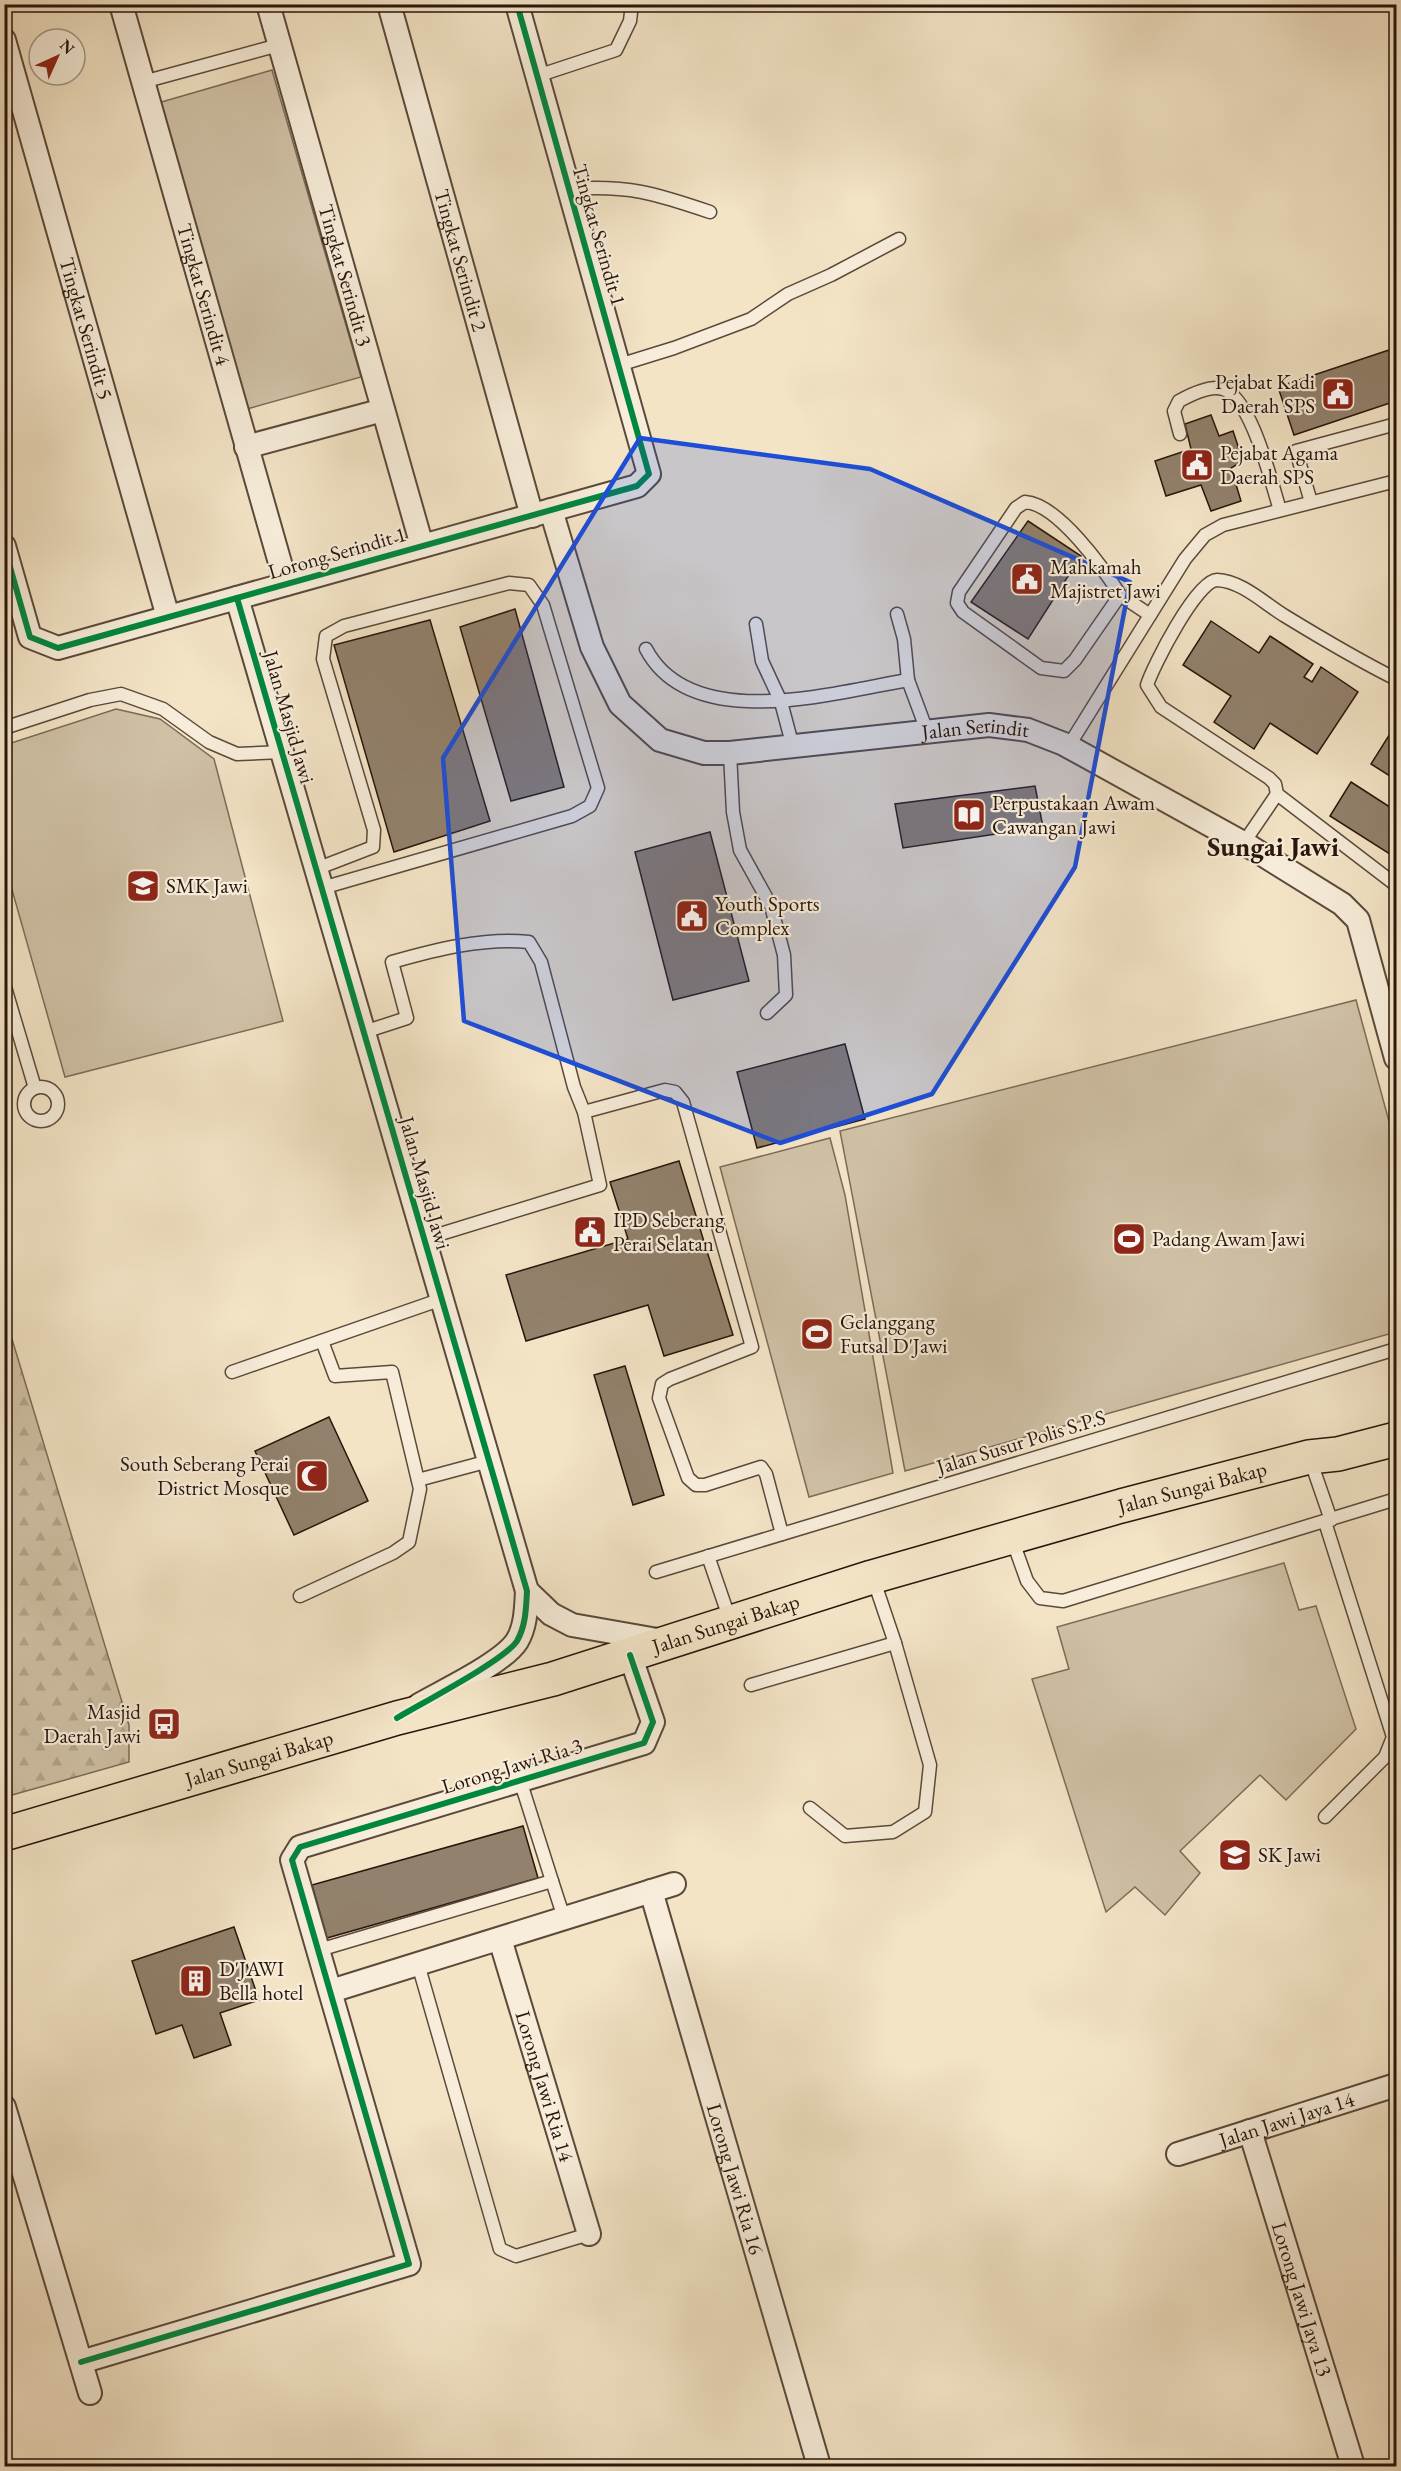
<svg xmlns="http://www.w3.org/2000/svg" width="1401" height="2471" font-family="'EB Garamond',serif">
  <defs>
    <pattern id="forest-firs" width="22" height="20" patternUnits="userSpaceOnUse" patternTransform="scale(1.5)"><rect width="22" height="20" fill="#d0c1a6"/><path d="M5 1l3.5 6h-7zM16 11l3.5 6h-7z" fill="#b3a58e"/></pattern>
  </defs>
  <rect width="100%" height="100%" fill="#f3e4c6"/>
  <filter id="stains"><feTurbulence type="fractalNoise" baseFrequency=".00333" numOctaves="4"/><feColorMatrix values="0 0 0 0 .2 0 0 0 0 .09 0 0 0 0 .02 0 0 0 .5 -.17"/></filter>
  <radialGradient id="worn" r=".72"><stop offset=".6" stop-color="#630" stop-opacity="0"/><stop offset="1" stop-color="#630" stop-opacity=".3"/></radialGradient>
  <!-- green -->
  <g fill="#d0c1a6" stroke="#7c6b58" stroke-width="1.5">
    <path d="M272 70 361 377 247 409 158 103Z"/>
    <path d="M116 709 160 719 214 759 283 1021 65 1077 5 865V745Z"/>
    <path d="M1356 1000 1396 1147V1332L905 1471 840 1131Z"/>
    <path d="M830 1138 845 1195 893 1473 809 1497 720 1167Z"/>
    <path d="M1284 1563 1299 1610 1316 1606 1356 1729 1286 1800 1260 1775 1180 1851 1200 1873 1165 1915 1135 1887 1106 1912 1032 1679 1069 1669 1057 1627Z"/>
  </g>
  <!-- forest -->
  <path fill="url(#forest-firs)" stroke="#7c6b58" stroke-width="1.5" d="M5 1316 129 1725V1762L5 1797Z"/>
  <!-- building -->
  <g fill="#92816c" stroke="#28150b" stroke-width="1.5">
    <path d="M1392 349 1396 361V401L1294 435 1278 387Z"/>
    <path d="M1211 415 1219 436 1233 431 1243 461 1231 468 1241 501 1211 511 1201 485 1166 496 1155 461 1191 449 1185 424Z"/>
    <path d="M1028 521 1081 556 1028 639 971 602Z"/>
    <path d="M515 609 564 787 511 801 460 627Z"/>
    <path d="M430 620 490 821 394 852 334 645Z"/>
    <path d="M1211 621 1259 653 1270 636 1313 664 1304 677 1312 682 1321 667 1358 692 1317 754 1270 723 1254 749 1214 722 1231 696 1183 665Z"/>
    <path d="M1393 729 1396 731V780L1371 764Z"/>
    <path d="M1351 782 1396 811V858L1330 816Z"/>
    <path d="M1035 786 1043 827 903 848 895 804Z"/>
    <path d="M710 832 749 981 673 1000 635 852Z"/>
    <path d="M845 1044 865 1119 757 1148 737 1072Z"/>
    <path d="M679 1161 733 1335 664 1356 648 1305 526 1341 506 1275 628 1239 610 1182Z"/>
    <path d="M625 1366 664 1495 633 1505 594 1375Z"/>
    <path d="M329 1417 368 1501 294 1535 255 1451Z"/>
    <path d="M523 1826 538 1878 327 1938 312 1885Z"/>
    <path d="M234 1927 259 2000 220 2013 231 2045 194 2058 182 2025 156 2034 132 1961Z"/>
  </g>
  <g fill="none" stroke-linecap="round" stroke-linejoin="round">
    <defs>
      <g id="service">
        <path d="M537 76 616 50 630 21 632 4"/>
        <path d="M143 82 279 45"/>
        <path d="M569 189C629 185 654 193 710 212"/>
        <path d="M619 365 674 348 751 319 788 294 831 275 899 239"/>
        <path d="M1180 434 1174 411 1179 401C1190 395 1211 385 1223 389 1252 399 1271 482 1280 510"/>
        <path d="M1311 502 1296 451 1396 424"/>
        <path d="M1120 595C1104 569 1058 504 1025 502L1016 508 959 592 957 603 963 612 1041 668 1064 671 1075 660 1120 595 1150 615"/>
        <path d="M897 614 904 639 908 680 927 731"/>
        <path d="M756 624 762 661 781 702 793 747"/>
        <path d="M646 649C691 734 833 693 908 680"/>
        <path d="M1396 679C1358 660 1321 638 1285 616 1265 604 1242 581 1217 580 1197 580 1153 666 1147 685L1161 707 1269 778 1275 784 1277 794 1396 885"/>
        <path d="M4 728 90 700 121 694 163 709 209 742 237 754 282 752"/>
        <path d="M1068 747 1185 559 1205 535 1223 525 1396 481"/>
        <path d="M730 753 733 812 740 850 771 906 784 955 786 995 767 1013"/>
        <path d="M1243 844 1277 794"/>
        <path d="M316 869 373 847 374 830 323 659 326 636 344 626 509 583 529 585 543 605 598 788 590 806 572 816 322 888"/>
        <path d="M4 984 35 1088"/>
        <path d="M364 1032 407 1018 392 962C434 950 484 937 529 942L541 962 574 1087 584 1112 600 1185 424 1239"/>
        <circle cx="41" cy="1104" r="17"/>
        <path d="M584 1112 665 1090 675 1092 683 1102 752 1347 670 1379 662 1384 659 1398 688 1478 696 1485H705L761 1467 766 1474 782 1534"/>
        <path d="M232 1372 442 1299"/>
        <path d="M1310 1459 1331 1520"/>
        <path d="M418 1480 489 1461"/>
        <path d="M1325 1522 1393 1737 1385 1757 1325 1817"/>
        <path d="M1012 1539 1027 1581 1040 1598 1063 1601 1396 1499"/>
        <path d="M708 1556 730 1620"/>
        <path d="M656 1572 1396 1349"/>
        <path d="M300 1596 393 1553 409 1542 420 1489 392 1372 335 1376 322 1341"/>
        <path d="M751 1685 895 1643"/>
        <path d="M810 1808 845 1836 893 1832 925 1812 930 1765 895 1643 873 1578"/>
        <path d="M552 1881 564 1918"/>
        <path d="M319 1950 552 1881 520 1780"/>
        <path d="M418 1964 500 2249 516 2256 589 2234"/>
      </g>
      <g id="minor">
        <path id="s1" d="M121 4 286 584"/>
        <path id="s2" d="M268 4 422 546"/>
        <path id="s3" d="M389 4 532 516"/>
        <path id="s4" d="M4 40 168 617"/>
        <path d="M246 447 383 410"/>
        <path id="s5" d="M551 510 592 647 620 704 660 740 704 753H730L989 725 1028 730 1064 744 1252 848 1342 904 1358 920 1396 1058"/>
        <path d="M4 546 30 637 58 648 637 486 649 474 517 4"/>
        <path d="M237 598 527 1591C526 1608 526 1626 517 1641 503 1663 443 1691 419 1705"/>
        <path d="M527 1591 551 1614 572 1625 663 1641"/>
        <path id="s6" d="M651 1891 819 2466"/>
        <path id="s7" d="M500 1939 589 2234"/>
        <path d="M331 1991 674 1884"/>
        <path d="M4 2107 90 2393"/>
        <path id="s8" d="M1250 2131 1353 2466"/>
        <path id="s9" d="M1178 2154 1396 2085"/>
        <path d="M81 2362 409 2264 292 1860 300 1847 644 1743 653 1722 630 1655"/>
      </g>
      <g id="trunk">
        <path id="s10" d="M4 1834 397 1718 553 1679 872 1577 1121 1506 1309 1457 1338 1454 1396 1439"/>
      </g>
    </defs>
    <!-- service casing -->
    <use href="#service" stroke="#5b493a" stroke-width="15"/>
    <!-- minor casing -->
    <use href="#minor" stroke="#5b493a" stroke-width="26"/>
    <!-- trunk casing -->
    <use href="#trunk" stroke="#28150b" stroke-width="36"/>
    <!-- service -->
    <use href="#service" stroke="#f7edda" stroke-width="12"/>
    <!-- minor -->
    <use href="#minor" stroke="#f7edda" stroke-width="22"/>
    <!-- trunk -->
    <use href="#trunk" stroke="#f3e4c6" stroke-width="33"/>
    <defs>
      <g id="cycleway">
        <path d="M4 546 30 637 58 648 637 486 649 474 517 4"/>
        <path d="M237 598 527 1591C526 1608 526 1625 517 1641 505 1660 422 1703 397 1718"/>
        <path d="M81 2362 409 2264 292 1860 300 1847 644 1743 653 1722 630 1655"/>
      </g>
    </defs>
    <!-- cycleway casing -->
    <use href="#cycleway" stroke="#f7edda" stroke-width="10"/>
    <!-- cycleway -->
    <use href="#cycleway" stroke="#00873e" stroke-width="6"/>
  </g>
  <!-- marked area -->
  <path fill="#1d4ed8" fill-opacity="0.2" stroke="#1d4ed8" stroke-width="4.5" stroke-linejoin="round" d="M640 438 870 469 1130 582 1075 867 932 1094 780 1143 464 1021 443 758Z"/>
  <!-- icons -->
  <defs>
    <symbol id="civic-square" viewBox="-11 -11 22 22"><rect x="-9" y="-9" width="18" height="18" rx="4" fill="#8f2418" stroke="#f7edda"/><path d="M-.6-6.5H3V-4.5H.6V-3L4-1V1h2V6H-6V1h2V-1L-.6-3ZM-1.2 2.5V6h2.4V2.5Z" fill="#fff"/></symbol>
    <symbol id="library-square" viewBox="-11 -11 22 22"><rect x="-9" y="-9" width="18" height="18" rx="4" fill="#8f2418" stroke="#f7edda"/><path d="M-6-4Q-3-5.5-.7-3.5V5Q-3 3-6 4ZM6-4Q3-5.5 .7-3.5V5Q3 3 6 4Z" fill="#fff"/></symbol>
    <symbol id="school-square" viewBox="-11 -11 22 22"><rect x="-9" y="-9" width="18" height="18" rx="4" fill="#8f2418" stroke="#f7edda"/><path d="M0-5L7-2L0 1L-7-2ZM-4 1L0 2.5L4 1V4Q0 6-4 4Z" fill="#fff"/></symbol>
    <symbol id="stadium-square" viewBox="-11 -11 22 22"><rect x="-9" y="-9" width="18" height="18" rx="4" fill="#8f2418" stroke="#f7edda"/><path d="M0-5a6.5 5 0 1 0 0 10a6.5 5 0 1 0 0-10ZM-3.5-1.8h7v3.6h-7Z" fill="#fff"/></symbol>
    <symbol id="mosque-square" viewBox="-11 -11 22 22"><rect x="-9" y="-9" width="18" height="18" rx="4" fill="#8f2418" stroke="#f7edda"/><path d="M3.5-4.9A6 6 0 1 0 3.5 4.9A5 5 0 1 1 3.5-4.9Z" fill="#fff"/></symbol>
    <symbol id="bus-square" viewBox="-11 -11 22 22"><rect x="-9" y="-9" width="18" height="18" rx="4" fill="#8f2418" stroke="#f7edda"/><path d="M-5-6H5V4H4V6H2V4H-2V6H-4V4H-5ZM-3.5-4V0h7V-4ZM-3.5 1.2v1.5H-2V1.2ZM2 1.2v1.5H3.5V1.2Z" fill="#fff"/></symbol>
    <symbol id="building-square" viewBox="-11 -11 22 22"><rect x="-9" y="-9" width="18" height="18" rx="4" fill="#8f2418" stroke="#f7edda"/><path d="M-4-6H4V6H1V3H-1V6H-4ZM-2.5-4.3h1.7v1.8h-1.7ZM.8-4.3h1.7v1.8H.8ZM-2.5-1h1.7V.8h-1.7ZM.8-1h1.7V.8H.8Z" fill="#fff"/></symbol>
  </defs>
  <g fill-rule="evenodd">
    <use href="#civic-square" x="1319" y="375" width="38" height="38"/>
    <use href="#civic-square" x="1178" y="446" width="38" height="38"/>
    <use href="#civic-square" x="1008" y="560" width="38" height="38"/>
    <use href="#library-square" x="950" y="796" width="38" height="38"/>
    <use href="#school-square" x="124" y="867" width="38" height="38"/>
    <use href="#civic-square" x="673" y="897" width="38" height="38"/>
    <use href="#civic-square" x="571" y="1213" width="38" height="38"/>
    <use href="#stadium-square" x="1110" y="1220" width="38" height="38"/>
    <use href="#stadium-square" x="798" y="1315" width="38" height="38"/>
    <use href="#mosque-square" x="293" y="1457" width="38" height="38"/>
    <use href="#bus-square" x="145" y="1705" width="38" height="38"/>
    <use href="#school-square" x="1216" y="1836" width="38" height="38"/>
    <use href="#building-square" x="177" y="1962" width="38" height="38"/>
  </g>
  <g text-anchor="middle" stroke-width="4.5" stroke-linejoin="round" paint-order="stroke">
    <!-- street labels -->
    <g font-size="21" fill="#28150b" stroke="#f7edda">
      <text transform="translate(599 235) rotate(74)" y="7">Tingkat Serindit 1</text>
      <text dy="7" stroke="none"><textPath href="#s3" startOffset="266">Tingkat Serindit 2</textPath></text>
      <text dy="7" stroke="none"><textPath href="#s2" startOffset="282">Tingkat Serindit 3</textPath></text>
      <text dy="7" stroke="none"><textPath href="#s1" startOffset="302">Tingkat Serindit 4</textPath></text>
      <text dy="7" stroke="none"><textPath href="#s4" startOffset="300">Tingkat Serindit 5</textPath></text>
      <text transform="translate(337 553) rotate(-16)" y="7">Lorong Serindit 1</text>
      <text transform="translate(289 717) rotate(74)" y="7">Jalan Masjid Jawi</text>
      <text dy="7" stroke="none"><textPath href="#s5" startOffset="579">Jalan Serindit</textPath></text>
      <text transform="translate(425 1183) rotate(74)" y="7">Jalan Masjid Jawi</text>
      <text transform="translate(1021 1442) rotate(-17)" y="7">Jalan Susur Polis S.P.S</text>
      <text dy="7" stroke="none"><textPath href="#s10" startOffset="1238">Jalan Sungai Bakap</textPath></text>
      <text dy="7" stroke="none"><textPath href="#s10" startOffset="752">Jalan Sungai Bakap</textPath></text>
      <text dy="7" stroke="none"><textPath href="#s10" startOffset="266">Jalan Sungai Bakap</textPath></text>
      <text transform="translate(512 1766) rotate(-17)" y="7">Lorong Jawi Ria 3</text>
      <text dy="7" stroke="none"><textPath href="#s7" startOffset="154">Lorong Jawi Ria 14</textPath></text>
      <text dy="7" stroke="none"><textPath href="#s9" startOffset="114">Jalan Jawi Jaya 14</textPath></text>
      <text dy="7" stroke="none"><textPath href="#s6" startOffset="300">Lorong Jawi Ria 16</textPath></text>
      <text dy="7" stroke="none"><textPath href="#s8" startOffset="176">Lorong Jawi Jaya 13</textPath></text>
    </g>
    <!-- poi labels -->
    <g font-size="21" fill="#28150b" stroke="#f7edda" text-anchor="start">
      <text x="1315" y="389" text-anchor="end">Pejabat Kadi<tspan x="1315" dy="24">Daerah SPS</tspan></text>
      <text x="1220" y="460">Pejabat Agama<tspan x="1220" dy="24">Daerah SPS</tspan></text>
      <text x="1050" y="574">Mahkamah<tspan x="1050" dy="24">Majistret Jawi</tspan></text>
      <text x="992" y="810">Perpustakaan Awam<tspan x="992" dy="24">Cawangan Jawi</tspan></text>
      <text x="166" y="893">SMK Jawi</text>
      <text x="715" y="911">Youth Sports<tspan x="715" dy="24">Complex</tspan></text>
      <text x="613" y="1227">IPD Seberang<tspan x="613" dy="24">Perai Selatan</tspan></text>
      <text x="1152" y="1246">Padang Awam Jawi</text>
      <text x="840" y="1329">Gelanggang<tspan x="840" dy="24">Futsal D'Jawi</tspan></text>
      <text x="289" y="1471" text-anchor="end">South Seberang Perai<tspan x="289" dy="24">District Mosque</tspan></text>
      <text x="141" y="1719" text-anchor="end">Masjid<tspan x="141" dy="24">Daerah Jawi</tspan></text>
      <text x="1258" y="1862">SK Jawi</text>
      <text x="219" y="1976">D'JAWI<tspan x="219" dy="24">Bella hotel</tspan></text>
    </g>
    <!-- district labels -->
    <g font-size="27" font-weight="bold" fill="#28150b" stroke="#f7edda">
      <text x="1273" y="856">Sungai Jawi</text>
    </g>
  </g>
  <!-- margin -->
  <rect width="1401" height="2471" fill="none" stroke="#f3e4c6" stroke-width="24"/>
  <rect x="6" y="6" width="1389" height="2459" fill="none" stroke="#28150b" stroke-width="3"/>
  <rect x="12" y="12" width="1377" height="2447" fill="none" stroke="#28150b" stroke-width="1.5"/>
  <!-- north arrow -->
  <g transform="translate(57 57) rotate(45)"><circle r="28" fill="#f7edda" stroke="#a49787" stroke-width="1.5"/>
  <path d="M0-4.5L10 22L0 15L-10 22Z" fill="#8f2418"/>
  <text y="-9" font-size="16" font-weight="bold" text-anchor="middle" fill="#28150b">N</text>
  </g>
  <rect width="100%" height="100%" filter="url(#stains)"/>
  <rect width="100%" height="100%" fill="url(#worn)"/>
</svg>
